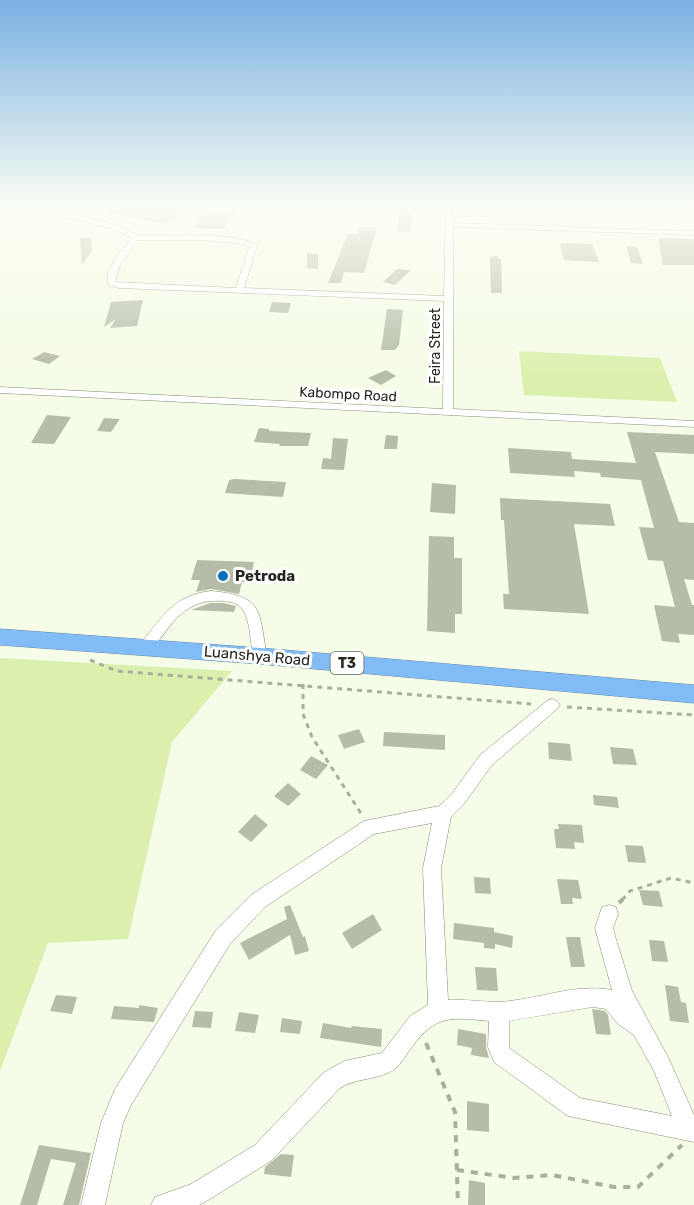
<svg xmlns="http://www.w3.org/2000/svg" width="694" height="1205" font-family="Rubik,sans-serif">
  <rect width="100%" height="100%" fill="#f5fce7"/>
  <!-- green -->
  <g fill="#dbf0ad">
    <path d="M519 351 660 358 677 402 524 395Z"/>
    <path d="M0 658 232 671 172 742 128 939 48 943 0 1071Z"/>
  </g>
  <!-- building -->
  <g fill="#b5bca8">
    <path d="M108 207H169L187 211 167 224 107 213Z"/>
    <path d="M400 207H413L410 232H397Z"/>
    <path d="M211 211 235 212 223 229 195 228 201 215 208 216Z"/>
    <path d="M359 227H377L364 273 344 272 341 283H328L348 234H357Z"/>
    <path d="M91 237 92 251 82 265 80 238Z"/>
    <path d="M658 238 694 239V265H663Z"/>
    <path d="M560 243 592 244 599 262 564 260Z"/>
    <path d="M626 246 637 247 643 264 631 263Z"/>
    <path d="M307 253 318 254V269L307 268Z"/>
    <path d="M498 256V259H501L502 293H491L490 257Z"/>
    <path d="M397 269 411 270 395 285 383 282Z"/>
    <path d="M143 300 137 326 110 328 116 319 104 327 111 302Z"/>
    <path d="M272 302 291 303 288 313 269 312Z"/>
    <path d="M387 309 403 310 399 345 395 350H381Z"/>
    <path d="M44 352 60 356 49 364 32 359Z"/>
    <path d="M386 370 396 376 381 385 368 378Z"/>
    <path d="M47 415 71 417 54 444 31 443Z"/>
    <path d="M104 418 120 419 111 432 97 431Z"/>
    <path d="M259 428 269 429V431L311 433 308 446H279L280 444 254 442Z"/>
    <path d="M627 432 694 435V454L655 452 679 522 694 523V580L684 579 692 605H694V635L678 634 680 643 662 641 654 605 675 607 663 561 648 560 639 527 654 528 641 480 601 477 600 473 574 471 575 477 510 473 508 448 571 452 572 459 636 463Z"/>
    <path d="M386 435 398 436 397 449H384Z"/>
    <path d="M333 438 348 439 344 470 321 469 323 458 331 459Z"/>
    <path d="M235 479 267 481 286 482 283 497 225 493 229 480Z"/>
    <path d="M432 483 456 485 455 514 430 512Z"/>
    <path d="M500 498 610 504 615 526 574 524 589 614 504 609 503 594H509L504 520H501Z"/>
    <path d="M429 536 454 537V558H462V614H455V633L427 631Z"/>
    <path d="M197 560 254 562 249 583 242 582 239 594 211 589 196 592 200 580H191Z"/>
    <path d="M210 603H223L236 606 234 612 191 610Z"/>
    <path d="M359 729 365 742 344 749 338 735Z"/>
    <path d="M384 732 445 735V750L383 746Z"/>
    <path d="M548 742 570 744 572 761 549 759Z"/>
    <path d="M610 747 633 749 637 765 613 764Z"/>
    <path d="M311 756 328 765 316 779 300 770Z"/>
    <path d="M288 783 301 794 288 806 274 796Z"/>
    <path d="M593 795 617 797 619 808 594 805Z"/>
    <path d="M255 814 268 825 251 842 238 832Z"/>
    <path d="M558 824 582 825 584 843 574 842 575 849 556 848 554 829H559Z"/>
    <path d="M625 845 643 846 646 863 628 862Z"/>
    <path d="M474 877 490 878 491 894 475 893Z"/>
    <path d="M557 879 578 880 582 899 572 898 573 904H561Z"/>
    <path d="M639 890 659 891 663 907 643 905Z"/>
    <path d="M290 905 303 937 305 936 309 951 295 955 290 935 249 960 240 943 287 919 284 907Z"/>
    <path d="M373 914 382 930 352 949 342 933Z"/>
    <path d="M454 923 494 928V932L513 936 512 948 495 944V949L484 948V943L453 939Z"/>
    <path d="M566 937H580L585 967H571Z"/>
    <path d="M649 940 664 941 668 962 652 961Z"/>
    <path d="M475 967 496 968 498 991 477 990Z"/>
    <path d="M665 985 678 987 681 1002 686 1003 689 1023 670 1021Z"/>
    <path d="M56 995 77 997 72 1014 50 1011Z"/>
    <path d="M139 1005 158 1008 154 1022 111 1019 114 1006 139 1008Z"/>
    <path d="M592 1009 605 1011 608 1015 611 1035 596 1034Z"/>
    <path d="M195 1011 213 1012 211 1028 192 1027Z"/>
    <path d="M239 1012 259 1015 255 1033 235 1031Z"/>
    <path d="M282 1018 302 1021 300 1034 280 1032Z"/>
    <path d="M323 1023 351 1028 352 1026 382 1029 381 1047 320 1038Z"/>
    <path d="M458 1029 486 1034V1047L489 1058 471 1055 472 1048 457 1045Z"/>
    <path d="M467 1101 489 1104V1132L467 1130Z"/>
    <path d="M39 1145 91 1153 79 1205H63L76 1163 51 1159 37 1205H20Z"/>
    <path d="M281 1154 294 1155 291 1177 264 1174 265 1167Z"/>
    <path d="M469 1180 485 1183V1205H468Z"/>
  </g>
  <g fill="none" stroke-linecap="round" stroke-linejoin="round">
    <defs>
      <g id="minor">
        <path d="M20 207C44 207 120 221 138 236 163 236 239 231 257 246L244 288 444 296 446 207H452L453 223 694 231V235L453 227V409L694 421V427L0 393V387L443 409 444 301 119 288 108 285C104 267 122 251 132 238L114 229ZM138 240H201L244 244 249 247 236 288 115 282 120 265Z"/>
        <path d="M211 591C265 596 258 610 267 656L265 660H255L253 656C250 642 251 623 243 610 239 603 231 602 223 601 184 598 172 624 151 651H141L139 647 141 643C163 616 174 595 211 591Z"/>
        <path d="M552 699 557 701 560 705 557 709 492 765 463 805 451 817 441 868 448 1000C465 999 483 1002 499 1002 537 1000 574 983 612 990L595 928 602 907 609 905 616 907 618 914 613 928 615 936 632 991 668 1057 694 1115V1142L568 1116 494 1062 488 1047 489 1021C451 1017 435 1015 412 1047 407 1054 401 1063 395 1069 378 1081 355 1077 339 1089L271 1161 205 1202 199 1205H151L155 1197 191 1184 255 1145 323 1073 344 1061 382 1053 410 1016 428 1005 423 868 432 823 374 834 265 907 230 944 131 1105 123 1123 105 1205H81L101 1123 115 1089 216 930 251 895 364 821 439 806 451 795 480 755 547 701ZM593 1007 606 1009 618 1024 634 1035 654 1071 672 1116 580 1098 509 1048V1021Z"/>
      </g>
      <path id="highway" d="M0 629 260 648 694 685V703L260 664 0 645Z"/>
    </defs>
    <!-- minor casing -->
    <use href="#minor" stroke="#848a77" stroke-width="1"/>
    <!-- highway casing -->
    <use href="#highway" stroke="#6088ab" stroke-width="1"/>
    <!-- path-far1 -->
    <g stroke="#a9ae9e" stroke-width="3" stroke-dasharray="5 5" stroke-linecap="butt">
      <path d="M90 660 117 671 531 704"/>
      <path d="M303 684V714L312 737 362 815"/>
      <path d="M567 707 694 715"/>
      <path d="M622 900 630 891 671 878 694 883"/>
    </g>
    <!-- path -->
    <g stroke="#a9ae9e" stroke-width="4" stroke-dasharray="7 7" stroke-linecap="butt">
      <path d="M619 903 623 899"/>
      <path d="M426 1043 455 1112 458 1205"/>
      <path d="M457 1170 514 1178 552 1175 614 1187H638L682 1145"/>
    </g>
    <!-- minor -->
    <use href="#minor" fill="#fff" fill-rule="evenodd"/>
    <!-- highway -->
    <use href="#highway" fill="#81bcf7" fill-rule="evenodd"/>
  </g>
  <!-- sky -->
  <linearGradient id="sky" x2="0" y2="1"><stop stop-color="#7bb0e3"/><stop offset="0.55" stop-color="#fafef4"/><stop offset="1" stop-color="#fafef4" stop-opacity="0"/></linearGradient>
  <rect width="694" height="376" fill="url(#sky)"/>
  <!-- markers -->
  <circle fill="#076fbb" stroke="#fff" stroke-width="2" cx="223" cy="576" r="6"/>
  <g text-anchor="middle" stroke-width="6" stroke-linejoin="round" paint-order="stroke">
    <!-- far-street labels -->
    <g font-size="14" fill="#24261f" stroke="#fff">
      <text transform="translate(435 346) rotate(-90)" y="5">Feira Street</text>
      <text transform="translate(348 394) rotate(3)" y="5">Kabompo Road</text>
    </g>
    <!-- shield labels -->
    <rect fill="#fff" stroke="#666762" stroke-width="1.5" x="330.5" y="652" width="33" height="22" rx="4.5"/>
    <g font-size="14" font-weight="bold" fill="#24261f">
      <text x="347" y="668">T3</text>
    </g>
    <!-- poi labels -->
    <g font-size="15" font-weight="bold" fill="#24261f" stroke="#fff" text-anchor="start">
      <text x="235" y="581">Petroda</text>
    </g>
    <!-- street labels -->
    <g font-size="15" fill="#24261f" stroke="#fff">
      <text transform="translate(257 656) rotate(5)" y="5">Luanshya Road</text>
    </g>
  </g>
</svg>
